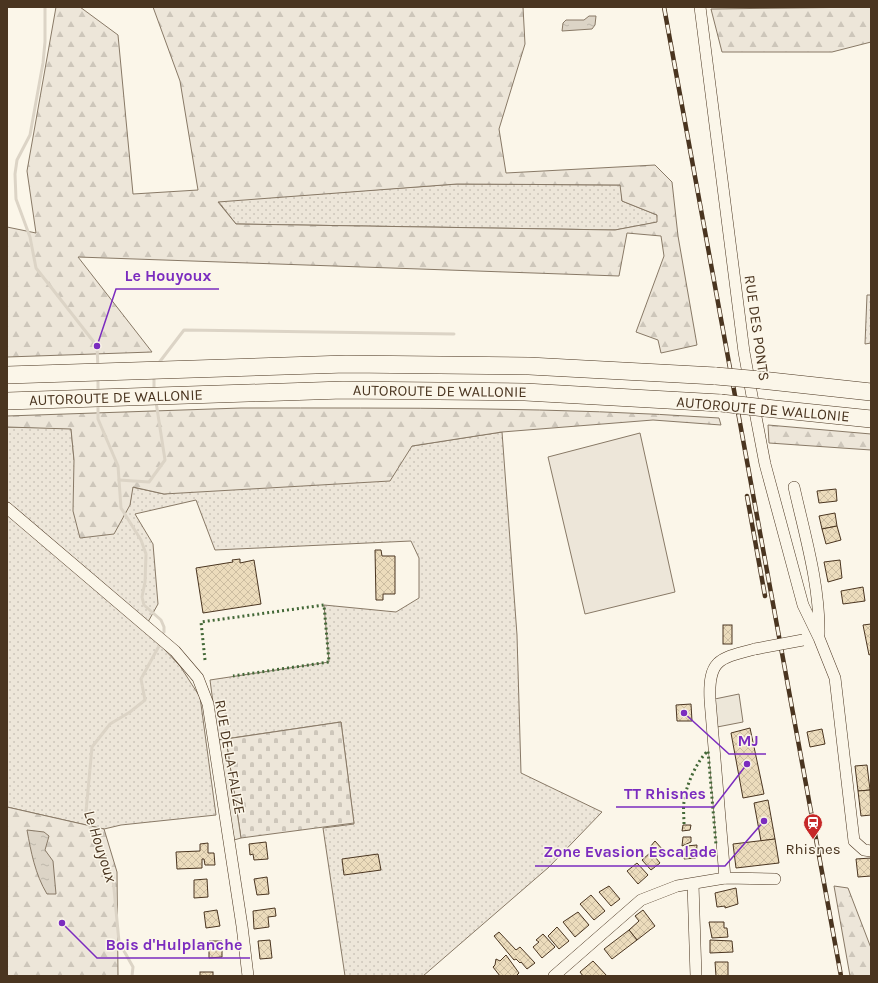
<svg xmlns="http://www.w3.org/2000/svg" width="878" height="983" font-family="Karla,sans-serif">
  <defs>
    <pattern id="grass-dots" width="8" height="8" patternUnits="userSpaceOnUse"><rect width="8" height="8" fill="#ede6d9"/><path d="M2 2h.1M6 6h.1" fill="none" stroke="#cdc6ba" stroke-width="1.8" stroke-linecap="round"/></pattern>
    <pattern id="forest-firs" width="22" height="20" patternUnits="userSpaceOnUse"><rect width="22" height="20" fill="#ede6d9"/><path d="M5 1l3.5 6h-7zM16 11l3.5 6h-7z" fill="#cdc6ba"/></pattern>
    <pattern id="cemetery-stones" width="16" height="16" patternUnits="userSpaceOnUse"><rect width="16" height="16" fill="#ede6d9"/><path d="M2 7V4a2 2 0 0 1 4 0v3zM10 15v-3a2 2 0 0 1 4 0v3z" fill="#cdc6ba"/></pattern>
    <pattern id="water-ripples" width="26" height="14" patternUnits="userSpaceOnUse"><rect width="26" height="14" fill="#dcd4c6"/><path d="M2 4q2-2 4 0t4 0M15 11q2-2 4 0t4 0" fill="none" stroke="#beb7aa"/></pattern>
    <pattern id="building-cross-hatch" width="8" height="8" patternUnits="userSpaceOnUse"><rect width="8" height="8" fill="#ecdcbc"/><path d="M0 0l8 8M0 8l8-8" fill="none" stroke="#ccbda1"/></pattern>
  </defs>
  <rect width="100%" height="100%" fill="#fbf6e9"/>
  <!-- grass -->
  <g fill="url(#grass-dots)" stroke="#887966">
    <path d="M457 184 621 185 622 201 657 215 658 222 615 230 236 224 218 201Z"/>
    <path d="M867 295H871V343L865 344Z"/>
    <path d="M7 427 71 428 74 460 130 505 132 487 164 494 412 446 502 432 517 635 521 773 602 812 549 867 423 976H345L323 828 354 824 341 722 218 740 210 680 329 662 324 605 396 612 419 598V558L411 541 215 550 196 500 135 514 153 544 158 604 148 622 7 501Z"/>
    <path d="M7 514 148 632 180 666 200 697 216 815 121 825 104 829 7 807Z"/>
  </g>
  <!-- forest -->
  <g fill="url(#forest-firs)" stroke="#887966" fill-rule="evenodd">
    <path d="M56 7H80L118 35 133 194 198 190 180 81 153 7H523L525 44 499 129 506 173 655 165 672 182 678 236 697 345 661 353 658 340 636 332 664 256 661 236 627 233 619 276 78 257 152 352 7 357V227L36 233 27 171ZM457 184 620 185 622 201 657 215V222L615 230 236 224 218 202Z"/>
    <path d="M871 7V42L832 52H722L711 9Z"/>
    <path d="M241 408C400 408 560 407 719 418L721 425 653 420 502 432 412 446 390 481 164 494 133 487 130 505 114 534 80 538 73 511 74 460 71 429 7 427V416Z"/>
    <path d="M768 425 871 434V450L769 443Z"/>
    <path d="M7 807 104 829 117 872 118 976H7Z"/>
    <path d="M834 886 848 888 871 948V976H850Z"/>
  </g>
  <!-- cemetery -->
  <path fill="url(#cemetery-stones)" stroke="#887966" d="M341 722 354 823 241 838 226 739Z"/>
  <!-- park -->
  <path fill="#ede6d9" stroke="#887966" d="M640 433 675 592 585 614 548 457Z"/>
  <!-- parking -->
  <g fill="#ede7d9" stroke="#887966">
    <path d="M739 694 743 722 712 728 710 700Z"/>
    <path d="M226 739 241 838 234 840 218 740Z"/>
  </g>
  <!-- water -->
  <g fill="url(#water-ripples)" stroke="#887966">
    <path d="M589 16H596L595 25 592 29 562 31 563 23 566 20H584Z"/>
    <path d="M27 830 44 832 49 836 45 850 53 861 56 894H47C35 874 31 852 27 830Z"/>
  </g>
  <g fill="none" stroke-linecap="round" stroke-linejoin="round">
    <!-- stream -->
    <g stroke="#dcd4c6" stroke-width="3">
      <path d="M45 7V42L43 63 30 135 17 160 15 174 16 199 30 237 36 268 97 346 98 368"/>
      <path d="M158 364 184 330 454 334"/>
      <path d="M98 377V394"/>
      <path d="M154 377V391"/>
      <path d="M98 403V419L118 466 121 508 141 540 146 554 145 582 142 597 144 605 161 620 164 627V632"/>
      <path d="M119 480 149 482 165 460 156 402"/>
      <path d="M132 976 133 967 119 942 113 878 91 830 86 812 92 747 110 724 130 712 145 700 141 679 159 646"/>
    </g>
  </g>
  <!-- building -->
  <g fill="url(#building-cross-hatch)" stroke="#4a3520">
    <path d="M836 489 837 501 819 503 817 491Z"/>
    <path d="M835 513 837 526 822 529 819 516Z"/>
    <path d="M837 526 841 540 826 544 822 529Z"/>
    <path d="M375 550H381L382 556H395V594H383V600H376Z"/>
    <path d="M240 559V563L254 560 261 604 203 613 196 568 233 562 232 560Z"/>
    <path d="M840 560 842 578 828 582 824 562Z"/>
    <path d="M863 587 865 601 843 604 841 591Z"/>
    <path d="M871 624V654L869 655 863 625Z"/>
    <rect x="723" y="625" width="9" height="19"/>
    <path d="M691 704 692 721H677L676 705Z"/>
    <path d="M750 728 764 794 743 798 731 733Z"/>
    <path d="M822 729 825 744 810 747 807 732Z"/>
    <path d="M867 765 870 790 858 791 855 766Z"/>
    <path d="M870 790 871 815 861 816 858 791Z"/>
    <path d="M768 800 775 839 761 841 754 803Z"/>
    <path d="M683 825H691L690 830 682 831Z"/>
    <path d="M683 837H691V842L682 846Z"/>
    <path d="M775 839 779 863 736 868 733 844Z"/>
    <path d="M655 841 663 850 657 855 650 847Z"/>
    <path d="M266 842 268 859 254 860 253 854 250 855 249 844Z"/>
    <path d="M208 843V853H214L215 865H205L204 859H202V868L177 869 176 852 200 851V844Z"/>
    <path d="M697 845 696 858 684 859V849H686V846Z"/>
    <path d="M651 852 660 863 651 870 642 860Z"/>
    <path d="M378 854 381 870 344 875 342 859Z"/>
    <path d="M871 858V876L858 877 856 859Z"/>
    <path d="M637 863 648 875 638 884 627 871Z"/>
    <path d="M267 877 269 894 257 895 254 879Z"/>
    <path d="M207 879 208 897 194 898V880Z"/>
    <path d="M609 886 620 899 611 906 599 892Z"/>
    <path d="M736 888 738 904 725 908V906L717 907 715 893Z"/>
    <path d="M591 895 605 911 594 920 580 904Z"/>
    <path d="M275 908 276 916 268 917 269 927 254 929 253 911Z"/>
    <path d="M217 910 220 926 206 928 204 912Z"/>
    <path d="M643 910 655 926 637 940 629 930 639 921 635 916Z"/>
    <path d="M578 912 589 925 575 937 563 922Z"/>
    <path d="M709 922H724V928H727L728 937 712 938Z"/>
    <path d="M557 927 569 941 559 949 548 936Z"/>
    <path d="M629 930 637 940 612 959 604 949Z"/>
    <path d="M499 932 516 950 520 947 535 963 527 969 521 962 520 963 516 959 514 960 494 936Z"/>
    <path d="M543 934 555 947 542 958 533 947 539 942 536 940Z"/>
    <path d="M270 940 272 958 260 959 258 941Z"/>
    <path d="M710 940 732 941 733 952 710 953Z"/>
    <path d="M209 941H222V957L209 958Z"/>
    <path d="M506 955 519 973 516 976H500L493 967 495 965 496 959 500 961Z"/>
    <path d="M593 961 607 976H583L580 972Z"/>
    <path d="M715 962H728V976H716Z"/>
    <rect x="200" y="972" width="13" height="4"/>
  </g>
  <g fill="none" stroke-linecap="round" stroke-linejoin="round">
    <defs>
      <g id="minor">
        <path d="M700 7 744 352 752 396 765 464 803 605 819 638 835 678 854 841 864 850 871 851"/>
        <path d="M794 487C805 536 820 585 819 635"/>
        <path d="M7 508 175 651 198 678 208 704 242 926 248 976"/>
        <path d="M725 878 710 700C708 659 720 658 755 649"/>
        <path d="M693 884 696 976"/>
        <path d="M554 976 641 900 677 886 725 878 775 879"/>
      </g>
      <g id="highway">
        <path d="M7 375 346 364 529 366 716 376"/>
        <path d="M761 380 871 392"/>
        <path id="s1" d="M7 401 343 390 525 392 721 403"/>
        <path d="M765 408 871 419"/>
      </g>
    </defs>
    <!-- minor casing -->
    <use href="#minor" stroke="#4a3520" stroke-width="12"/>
    <!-- highway casing -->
    <use href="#highway" stroke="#4a3520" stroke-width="18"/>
    <!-- minor -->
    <use href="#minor" stroke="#fbf6e9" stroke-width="11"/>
    <!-- highway -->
    <use href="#highway" stroke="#fbf6e9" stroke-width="17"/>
    <defs>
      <g id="rail">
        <path d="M664 7 841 976"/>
        <path d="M747 496 765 596"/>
      </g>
    </defs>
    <!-- rail casing -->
    <use href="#rail" stroke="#4a3520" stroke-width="4.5"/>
    <!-- rail -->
    <use href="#rail" stroke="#fbf6e9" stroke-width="3" stroke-dasharray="9" stroke-linecap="butt"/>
    <defs>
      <path id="minor-bridge" d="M755 649 803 640"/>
      <g id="highway-bridge">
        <path d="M716 376 761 380"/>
        <path d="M721 403 765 408"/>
      </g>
    </defs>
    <!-- minor-bridge casing -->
    <use href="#minor-bridge" stroke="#4a3520" stroke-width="12" stroke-linecap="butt"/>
    <!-- highway-bridge casing -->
    <use href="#highway-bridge" stroke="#4a3520" stroke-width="18" stroke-linecap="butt"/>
    <!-- minor-bridge -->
    <use href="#minor-bridge" stroke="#fbf6e9" stroke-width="11"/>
    <!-- highway-bridge -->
    <use href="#highway-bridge" stroke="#fbf6e9" stroke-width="17"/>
    <!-- hedge -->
    <g stroke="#436837" stroke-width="3" stroke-dasharray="2 3" stroke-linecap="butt">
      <path d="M205 660 201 622 324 605 329 662 233 676"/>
      <path d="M684 824C684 817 683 809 684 802 685 788 697 760 708 751L716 845"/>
    </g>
  </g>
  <!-- icons -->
  <defs>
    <symbol id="station-pin" viewBox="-11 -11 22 30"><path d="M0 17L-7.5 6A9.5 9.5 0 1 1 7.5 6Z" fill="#c62828" stroke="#fbf6e9"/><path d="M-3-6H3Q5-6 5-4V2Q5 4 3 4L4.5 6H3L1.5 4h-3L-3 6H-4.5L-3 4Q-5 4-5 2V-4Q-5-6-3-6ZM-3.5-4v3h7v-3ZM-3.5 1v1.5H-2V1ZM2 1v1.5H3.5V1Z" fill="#fff"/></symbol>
  </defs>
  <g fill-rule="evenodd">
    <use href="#station-pin" x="802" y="812" width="22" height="30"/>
  </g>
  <g text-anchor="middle" stroke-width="3" stroke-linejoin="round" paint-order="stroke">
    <!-- street labels -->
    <g font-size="15" fill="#4a3520" stroke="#fbf6e9">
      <text transform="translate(757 328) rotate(82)" y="5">RUE DES PONTS</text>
      <text dy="5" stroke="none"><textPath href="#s1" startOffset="433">AUTOROUTE DE WALLONIE</textPath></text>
      <text dy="5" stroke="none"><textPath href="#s1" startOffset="109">AUTOROUTE DE WALLONIE</textPath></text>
      <text transform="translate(763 409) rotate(5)" y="5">AUTOROUTE DE WALLONIE</text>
      <text transform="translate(230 757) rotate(80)" y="5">RUE DE LA FALIZE</text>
    </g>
    <!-- poi labels -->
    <g font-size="15" fill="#4a3520" stroke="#fbf6e9">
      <text x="813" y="854">Rhisnes</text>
    </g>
    <!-- water labels -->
    <g font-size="16" font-style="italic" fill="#4a3520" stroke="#fbf6e9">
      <text transform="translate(101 846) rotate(72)" y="6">Le Houyoux</text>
    </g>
  </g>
  <!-- callouts -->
  <path fill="none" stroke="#7b2cbf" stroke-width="1.5" d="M97 346L116 289H219M684 713L729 754H766M747 764L714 807H616M764 821L725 866H535M62 923L97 958H250"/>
  <g fill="#7b2cbf" stroke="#fbf6e9" stroke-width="1.5">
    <circle cx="97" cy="346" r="4"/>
    <circle cx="684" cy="713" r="4"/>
    <circle cx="747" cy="764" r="4"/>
    <circle cx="764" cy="821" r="4"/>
    <circle cx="62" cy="923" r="4"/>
  </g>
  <g font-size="16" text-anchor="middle" font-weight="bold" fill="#7b2cbf" stroke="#fbf6e9" stroke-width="3" stroke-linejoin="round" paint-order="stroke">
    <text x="168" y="281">Le Houyoux</text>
    <text x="748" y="746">MJ</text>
    <text x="665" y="799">TT Rhisnes</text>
    <text x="630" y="857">Zone Evasion Escalade</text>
    <text x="174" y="950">Bois d'Hulplanche</text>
  </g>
  <!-- border -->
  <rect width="878" height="983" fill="none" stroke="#4a3520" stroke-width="16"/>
</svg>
